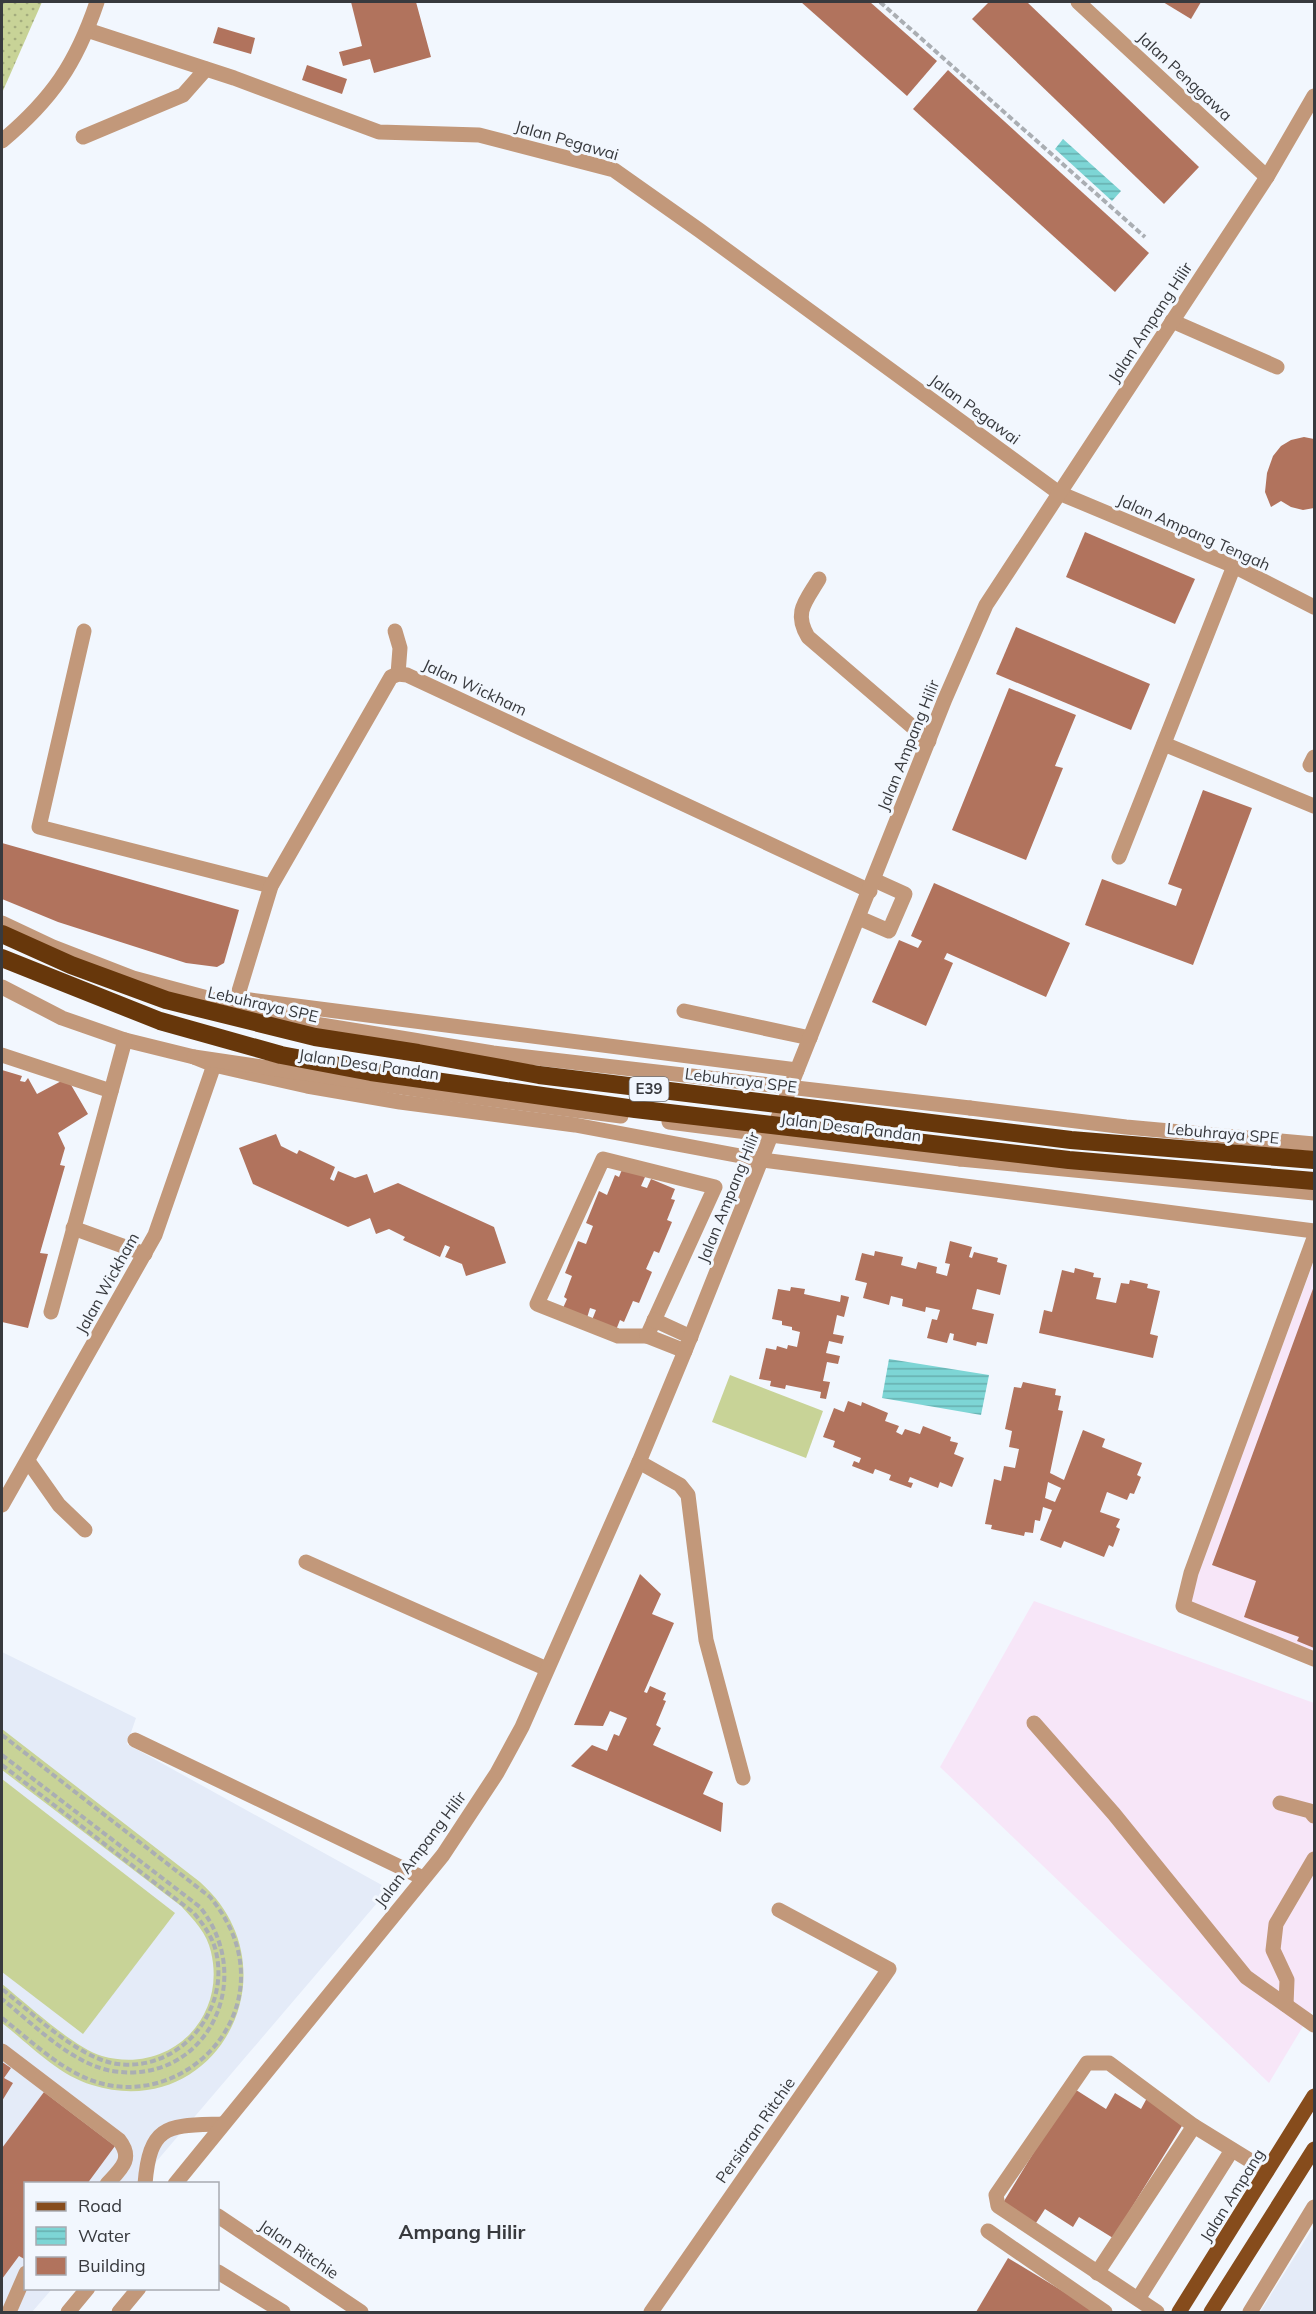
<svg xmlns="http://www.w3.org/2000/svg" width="1316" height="2314" font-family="Mulish,sans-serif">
  <defs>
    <pattern id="grass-dots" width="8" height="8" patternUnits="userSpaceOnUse" patternTransform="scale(1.5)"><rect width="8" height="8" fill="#c8d397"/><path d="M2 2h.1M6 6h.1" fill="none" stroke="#a3ac7d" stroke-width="1.8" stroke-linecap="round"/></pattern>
    <pattern id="water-rules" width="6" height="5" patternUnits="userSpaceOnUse" patternTransform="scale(1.5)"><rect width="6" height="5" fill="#7dd5d5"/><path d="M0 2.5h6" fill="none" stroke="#67aeae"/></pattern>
  </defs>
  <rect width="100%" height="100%" fill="#f2f7fe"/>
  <!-- commercial -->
  <g fill="#f7e6f8">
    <path d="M1314 1261V1652L1189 1604 1198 1570Z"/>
    <path d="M1034 1601 1314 1703V2008L1269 2083 940 1767Z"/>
  </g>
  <!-- built -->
  <g fill="#e4ebf8">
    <path d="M2 1652 136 1718 127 1744 389 1889 138 2183 26 2184V2288L52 2289 32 2312H2Z"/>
    <path d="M1314 2226V2312H1260Z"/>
  </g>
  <!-- grass -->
  <path fill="url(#grass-dots)" d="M2 2H42L2 93Z"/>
  <!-- pitch -->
  <g fill="#c8d397">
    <path d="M730 1375 823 1411 806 1458 712 1422Z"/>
    <path d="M2 1729 200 1882C298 1969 217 2124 92 2085 58 2075 29 2044 2 2023V1984C26 2003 74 2048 102 2056 169 2075 227 2019 211 1952 207 1933 194 1920 181 1906L2 1770Z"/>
    <path d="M2 1779 175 1913 83 2034 2 1972Z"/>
  </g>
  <!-- water -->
  <g fill="url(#water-rules)">
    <path d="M1063 139 1121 191 1112 201 1055 149Z"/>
    <path d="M889 1359 989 1375 981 1415 882 1398Z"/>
  </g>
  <!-- building -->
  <g fill="#b1735d" fill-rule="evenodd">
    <path d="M351 2H416L431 57 374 73 370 59 343 66 339 52 362 46Z"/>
    <path d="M801 2H870L937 61 907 96Z"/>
    <path d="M989 2H1027L1199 167 1164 204 972 19Z"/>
    <path d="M1163 2H1201L1191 19Z"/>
    <path d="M218 27 255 38 251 54 213 43Z"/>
    <path d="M307 65 347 79 342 94 302 80Z"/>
    <path d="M948 70 1149 253 1115 292 913 109Z"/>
    <path d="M1304 437 1314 439V508L1303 510 1291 507 1281 501 1271 507 1265 492 1267 473 1273 456 1281 446 1291 440Z"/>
    <path d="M1085 532 1195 579 1175 624 1066 577Z"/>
    <path d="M1016 627 1150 684 1131 730 996 674Z"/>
    <path d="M1009 688 1076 715 1055 766 1063 768 1026 860 952 830Z"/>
    <path d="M1203 790 1252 808 1193 965 1085 925 1102 879 1176 906 1182 889 1168 884Z"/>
    <path d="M2 843 239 910 224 963 217 967 186 963 58 922 2 899Z"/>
    <path d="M934 883 1070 943 1046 997 947 953 944 959 953 963 926 1026 872 1002 899 940 918 948 922 941 911 936Z"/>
    <path d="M2 1070 22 1076 20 1081 25 1082 28 1078 37 1094 67 1078 88 1114 58 1133 65 1148 60 1165 65 1166 40 1253 48 1254 28 1328 2 1322Z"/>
    <path d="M276 1134 281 1146 297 1154 299 1150 335 1167 330 1179 334 1181 338 1171 355 1178 367 1174 374 1193 398 1183 494 1227 506 1263 466 1276 462 1264 445 1257 450 1247 445 1245 440 1257 403 1240 405 1237 389 1229 376 1234 370 1218 348 1227 253 1184 239 1148Z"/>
    <path d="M623 1167 645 1177 641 1186 647 1188 651 1179 675 1189 671 1199 675 1200 667 1220 672 1222 659 1253 654 1251 646 1269 652 1272 639 1303 633 1301 624 1322 620 1320 616 1330 592 1320 596 1310 590 1308 587 1318 563 1308 567 1299 564 1297 572 1276 565 1273 578 1241 586 1244 593 1226 586 1223 599 1191 607 1195 615 1175 619 1177Z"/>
    <path d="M950 1241 972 1247 969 1257 972 1258 974 1252 998 1258 997 1262 1007 1265 1000 1295 977 1289 972 1309 994 1314 987 1344 977 1342 976 1346 953 1340 954 1334 950 1333 947 1343 927 1338 932 1319 937 1320 940 1310 926 1307 925 1312 902 1306 903 1299 891 1296 889 1305 863 1298 867 1283 855 1280 862 1253 874 1256 875 1251 903 1257 901 1265 916 1269 918 1262 937 1267 936 1273 947 1276 950 1264 945 1263Z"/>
    <path d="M1075 1268 1094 1273 1093 1277 1101 1278 1096 1299 1116 1303 1121 1283 1129 1284 1130 1280 1148 1284 1147 1288 1160 1291 1150 1334 1158 1336 1153 1358 1039 1333 1044 1310 1052 1312 1062 1270 1074 1273Z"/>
    <path d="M1314 1286V1648L1297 1641 1299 1637 1244 1617 1256 1581 1212 1565Z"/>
    <path d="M791 1287 805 1289 804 1294 840 1302 841 1295 849 1297 844 1317 837 1315 833 1334 844 1336 842 1344 829 1341 826 1353 840 1356 838 1364 827 1362 823 1381 830 1382 826 1399 820 1398 821 1392 786 1385 785 1389 770 1386 771 1381 759 1379 766 1348 776 1350 777 1346 787 1349 788 1345 797 1347 800 1332 792 1330V1327L782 1325V1321L772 1319 778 1289 790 1291Z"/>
    <path d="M1023 1382 1056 1389 1055 1395 1061 1396 1058 1410 1063 1411 1050 1473 1064 1480 1083 1430 1105 1439 1102 1447 1142 1463 1137 1475 1141 1477 1134 1494 1130 1493 1127 1500 1107 1492 1100 1512 1120 1519 1116 1527 1120 1529 1113 1547 1109 1545 1104 1557 1064 1541 1061 1548 1040 1540 1052 1510 1043 1507 1040 1521 1035 1520 1033 1533 1025 1532 1024 1536 991 1529 992 1525 985 1524 994 1479 1001 1481 1004 1466 1015 1468 1019 1449 1009 1447 1012 1431 1005 1429 1014 1387 1021 1388ZM1048 1482 1061 1488 1055 1502 1045 1498Z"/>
    <path d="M848 1401 861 1406 862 1402 888 1413 885 1421 899 1426 896 1432 902 1435 905 1429 920 1434 923 1426 951 1437 950 1441 958 1443 954 1454 964 1458 952 1487 940 1482 938 1488 910 1477 908 1482 913 1483 911 1488 889 1480 891 1475 875 1469 873 1474 852 1466 854 1461 859 1463 861 1458 833 1447 835 1441 823 1437 834 1408 844 1412Z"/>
    <path d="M640 1574 661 1594 652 1614 674 1623 644 1692 647 1693 650 1686 666 1693 663 1700 666 1701 656 1725 661 1728 653 1745 713 1772 703 1794 723 1803 721 1832 571 1766 592 1745 607 1751 614 1734 619 1736 627 1718 610 1711 603 1726 574 1725Z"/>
    <path d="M2 2062 11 2068 4 2078 13 2083 2 2101Z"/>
    <path d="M1073 2088 1106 2109 1115 2093 1141 2109 1147 2098 1185 2121 1113 2238 1079 2217 1073 2227 1045 2209 1034 2226 1001 2206Z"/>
    <path d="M44 2092 115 2146 87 2184H26V2260L19 2256 2 2279V2148Z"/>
    <path d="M1008 2258 1094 2310 1093 2312H976Z"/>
  </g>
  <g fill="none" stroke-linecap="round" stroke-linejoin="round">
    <!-- path -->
    <g stroke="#aaaeb3" stroke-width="4" stroke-dasharray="6 3" stroke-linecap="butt">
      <path d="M880 2 1145 237"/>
      <path d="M2 1735 210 1897C229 1920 241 1946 241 1976 241 2044 175 2098 108 2085 67 2077 34 2043 2 2018"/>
      <path d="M2 1755 200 1907C258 1980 206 2086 112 2071 72 2064 33 2024 2 1999"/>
      <path d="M2 1765 194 1913C203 1924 211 1935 215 1948 233 2011 177 2076 112 2063 75 2055 31 2012 2 1989"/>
    </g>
    <!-- minor -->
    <g stroke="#c2987a" stroke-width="15">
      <path d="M1078 2 1267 177"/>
      <path d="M87 30 234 78 379 132 479 135 614 170 699 230 1059 493 1234 566 1314 607"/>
      <path d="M83 137 183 95 206 69"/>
      <path d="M2 141C52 99 76 64 97 2"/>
      <path d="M1172 321 1277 367"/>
      <path d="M819 579C806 601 793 612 808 637L929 741"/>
      <path d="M84 631 39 827 271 886"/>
      <path d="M395 631 400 648 398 674"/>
      <path d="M1164 744 1314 806"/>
      <path d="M1310 765 1314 757"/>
      <path d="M1119 857 1234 566"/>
      <path d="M859 918 889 931 905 894 874 880"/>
      <path d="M2 923 53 947 133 978 215 1000H250L797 1070"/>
      <path d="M2 987 62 1018 125 1040 194 1057 214 1065 307 1086 400 1102 575 1125 762 1160 1314 1231"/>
      <path d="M236 1001 271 886 391 677 398 674 407 675 870 891"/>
      <path d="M684 1011 810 1038"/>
      <path d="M2 1055 111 1091"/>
      <path d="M970 1108 1126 1127 1314 1144"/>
      <path d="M603 1159 715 1187 647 1336H618L537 1304Z"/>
      <path d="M960 1159 1314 1193"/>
      <path d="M73 1228 145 1254"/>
      <path d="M1314 1238 1191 1573 1183 1606 1314 1659"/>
      <path d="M51 1312 125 1040"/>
      <path d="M654 1320 691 1337"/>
      <path d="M647 1336 685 1351"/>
      <path d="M28 1461 59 1505 85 1530"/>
      <path d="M639 1462 680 1485 688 1495 706 1640 743 1778"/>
      <path d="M2 1505 155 1235 214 1065"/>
      <path d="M306 1562 547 1669"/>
      <path d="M1034 1723 1114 1814 1246 1977 1314 2025"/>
      <path d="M135 1740 423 1878"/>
      <path d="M1280 1803 1310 1811 1314 1816"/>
      <path d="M1286 2005 1287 1980 1273 1950 1276 1924 1314 1859"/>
      <path d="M2 2051 119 2140C134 2159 121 2169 107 2184"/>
      <path d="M145 2184C150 2122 169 2126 223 2124"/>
      <path d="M175 2184 443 1855 497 1773 522 1727 639 1462 685 1351 945 699 986 605 1267 177 1314 96"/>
      <path d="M218 2216 361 2312"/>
      <path d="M988 2231 1105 2312"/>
      <path d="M218 2272 283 2312"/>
      <path d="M1097 2273 1194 2126"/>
      <path d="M1138 2299 1232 2150"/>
      <path d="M9 2312 26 2273"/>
      <path d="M68 2312 88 2288"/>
      <path d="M119 2312 139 2288"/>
      <path d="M651 2312 889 1969 779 1910"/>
      <path d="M1157 2312 998 2206 996 2195 1087 2063H1109L1194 2126 1267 2171"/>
      <path d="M1250 2312 1314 2207"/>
    </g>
    <!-- major -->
    <g stroke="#864c1c" stroke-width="15">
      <path d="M1179 2312 1314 2096"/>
      <path d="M1211 2312 1314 2149"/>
    </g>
    <!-- minor-bridge -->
    <g stroke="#c2987a" stroke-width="15">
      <path d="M215 1000 236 1011 493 1053 970 1108"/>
      <path d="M194 1057 442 1093 621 1116"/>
      <path d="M669 1122 960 1159"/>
    </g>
    <!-- highway-bridge -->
    <g stroke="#67370b" stroke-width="18">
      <path d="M2 934 71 965 166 1000 315 1037 418 1053 539 1075 1071 1140 1314 1160"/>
      <path d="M2 958 160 1021 281 1055 371 1072 635 1109 1069 1160 1314 1181"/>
    </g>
  </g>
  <g text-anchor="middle" stroke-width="6" stroke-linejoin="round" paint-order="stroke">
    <!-- shield labels -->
    <rect fill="#f2f7fe" stroke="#707378" stroke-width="1.5" x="629.5" y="1077" width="39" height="24" rx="4.5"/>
    <g font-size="15" font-weight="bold" fill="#383a3e">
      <text x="649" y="1094">E39</text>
    </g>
    <!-- street labels -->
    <g font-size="16" fill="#383a3e" stroke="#f2f7fe">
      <text transform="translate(1185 76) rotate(43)" y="6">Jalan Penggawa</text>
      <text transform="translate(567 140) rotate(16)" y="6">Jalan Pegawai</text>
      <text transform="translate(1150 322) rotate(-57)" y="6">Jalan Ampang Hilir</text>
      <text transform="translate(975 409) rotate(36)" y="6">Jalan Pegawai</text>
      <text transform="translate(1194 532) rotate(24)" y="6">Jalan Ampang Tengah</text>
      <text transform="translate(475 687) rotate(25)" y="6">Jalan Wickham</text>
      <text transform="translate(908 745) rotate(-68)" y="6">Jalan Ampang Hilir</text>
      <text transform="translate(263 1004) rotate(13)" y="6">Lebuhraya SPE</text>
      <text transform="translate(369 1064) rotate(8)" y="6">Jalan Desa Pandan</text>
      <text transform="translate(741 1080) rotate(7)" y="6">Lebuhraya SPE</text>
      <text transform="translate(851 1127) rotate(7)" y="6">Jalan Desa Pandan</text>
      <text transform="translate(1223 1133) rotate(5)" y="6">Lebuhraya SPE</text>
      <text transform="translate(728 1197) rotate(-68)" y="6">Jalan Ampang Hilir</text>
      <text transform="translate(107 1283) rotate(-61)" y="6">Jalan Wickham</text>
      <text transform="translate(420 1849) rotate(-53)" y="6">Jalan Ampang Hilir</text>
      <text transform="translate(755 2130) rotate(-55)" y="6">Persiaran Ritchie</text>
      <text transform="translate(1232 2195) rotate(-58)" y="6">Jalan Ampang</text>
      <text transform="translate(299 2249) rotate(34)" y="6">Jalan Ritchie</text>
    </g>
    <!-- quarter labels -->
    <g font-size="20" font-weight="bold" fill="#383a3e" stroke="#f2f7fe">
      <text x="462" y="2239">Ampang Hilir</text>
    </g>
  </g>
  <!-- border -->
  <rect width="1316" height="2314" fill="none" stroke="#383a3e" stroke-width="6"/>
  <!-- legend -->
  <rect x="24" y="2182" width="195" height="108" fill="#f2f7fe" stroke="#a8abb1" stroke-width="1.5"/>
  <rect x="36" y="2202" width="30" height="9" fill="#864c1c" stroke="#a8abb1" stroke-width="1.5"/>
  <text x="78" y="2212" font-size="18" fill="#383a3e">Road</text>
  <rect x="36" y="2227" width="30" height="18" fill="url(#water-rules)" stroke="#a8abb1" stroke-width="1.5"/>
  <text x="78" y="2242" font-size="18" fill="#383a3e">Water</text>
  <rect x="36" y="2257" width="30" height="18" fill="#b1735d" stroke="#a8abb1" stroke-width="1.5"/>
  <text x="78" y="2272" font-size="18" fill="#383a3e">Building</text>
</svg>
